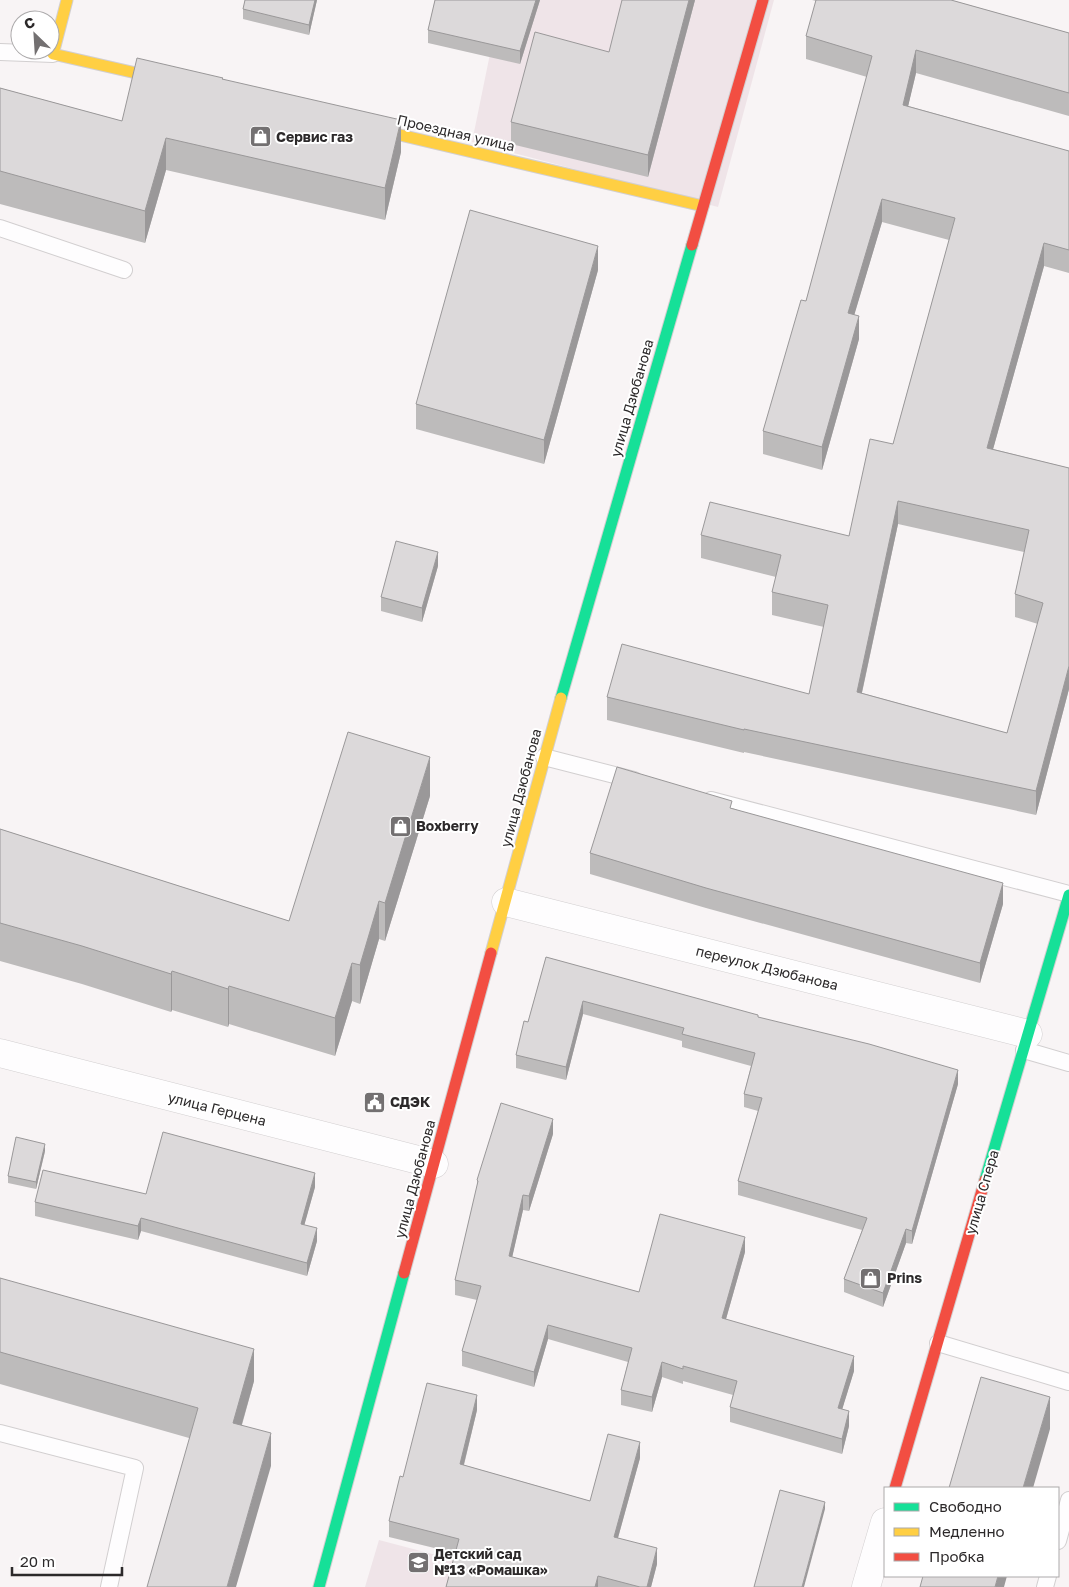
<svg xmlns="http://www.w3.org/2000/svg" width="1069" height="1587" font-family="'Golos Text',sans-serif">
  <rect width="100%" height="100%" fill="#f8f4f5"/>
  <!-- built -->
  <g fill="#efe4e8">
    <path d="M501 0H774L718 207 472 142Z"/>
    <path d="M379 1540 550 1585V1587H365Z"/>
  </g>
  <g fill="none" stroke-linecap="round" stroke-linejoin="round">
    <defs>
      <g id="lane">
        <path d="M0 52 53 54"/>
        <path d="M0 228 124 270"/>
        <path d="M544 757 634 780"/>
        <path d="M711 800 1069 894"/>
        <path d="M1024 1050 1069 1063"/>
        <path d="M938 1343 1069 1382"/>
        <path d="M0 1433 135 1468 109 1587"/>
        <path d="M1058 1541 1069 1500"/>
        <path d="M1045 1587 1048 1576"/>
      </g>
      <g id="street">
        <path d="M506 902 1028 1034"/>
        <path d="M0 1053 434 1164"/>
        <path d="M866 1587 885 1522"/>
      </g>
      <g id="fast">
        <path d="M561 698 692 245"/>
        <path d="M985 1180 1069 895"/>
        <path d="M319 1587 404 1273"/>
      </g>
      <g id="slow">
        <path d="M67 0 53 54 171 81"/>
        <path d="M366 127 703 206"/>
        <path d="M491 953 561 698"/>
      </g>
      <g id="jam">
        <path d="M692 245 763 0"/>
        <path d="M404 1273 491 953"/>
        <path d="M895 1488 985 1180"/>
      </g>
    </defs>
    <!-- lane casing -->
    <use href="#lane" stroke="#d2cfd0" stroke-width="18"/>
    <!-- street casing -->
    <use href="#street" stroke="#d2cfd0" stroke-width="29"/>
    <!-- fast casing -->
    <use href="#fast" stroke="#d2cfd0" stroke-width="13"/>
    <!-- slow casing -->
    <use href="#slow" stroke="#d2cfd0" stroke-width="13"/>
    <!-- jam casing -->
    <use href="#jam" stroke="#d2cfd0" stroke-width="13"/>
    <!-- lane -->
    <use href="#lane" stroke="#fefdfe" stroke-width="16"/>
    <!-- street -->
    <use href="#street" stroke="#fefdfe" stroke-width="28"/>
    <!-- fast -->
    <use href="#fast" stroke="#16e098" stroke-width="11"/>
    <!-- slow -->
    <use href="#slow" stroke="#ffcf43" stroke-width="11"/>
    <!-- jam -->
    <use href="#jam" stroke="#f24e42" stroke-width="11"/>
  </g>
  <!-- wall -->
  <g fill="#bdbbbb" fill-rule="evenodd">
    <path d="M245 0H317L309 35 243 19V9Z"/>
    <path d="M435 0H540L520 64 428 43V30Z"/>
    <path d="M695 0 648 177 511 144V122L609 52Z"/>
    <path d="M812 0H951L1069 33V116L916 73 908 106 1069 151V273L1044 266 993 449 1069 468V689L1036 815 744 752V753L607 720V697L809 694 824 627 772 615V592L776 577 701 558V535L849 536 893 444 949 240 882 222 854 315 859 339 822 470 763 454V431L806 301 867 77 806 59V36L816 1ZM898 524 1024 552 1015 594V617L1038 624 1007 733 862 693Z"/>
    <path d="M223 79 401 152 385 220 166 170 145 243 0 204V88L122 121Z"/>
    <path d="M598 270 544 464 416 429V404Z"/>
    <path d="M438 566 422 622 381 611V597Z"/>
    <path d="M430 796 385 941 379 939 360 1004 352 1001 335 1056 229 1024 228 1027 172 1010 171 1012 82 984 0 961V829L289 921Z"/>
    <path d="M732 808 1003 904 980 983 706 908 590 874V853Z"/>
    <path d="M546 957 758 1017 958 1084 912 1244 906 1243 883 1307 844 1292V1279L862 1230 738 1195V1181L758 1111 744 1107V1094L751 1066 682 1047V1041L583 1014 566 1080 516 1068V1055L528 1022Z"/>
    <path d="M553 1134 529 1211 523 1210 512 1257 639 1292 745 1252 726 1319 854 1371 842 1409 849 1426 842 1454 730 1422V1407L733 1395 683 1381V1384L662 1377 652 1412 621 1405V1390L628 1362 548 1339 534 1387 462 1366V1351L477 1300 455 1295V1280L477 1188V1180Z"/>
    <path d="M45 1151 36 1189 8 1183V1176Z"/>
    <path d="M315 1187 304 1225 317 1241 307 1276 141 1231 138 1240 35 1216V1202L146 1194Z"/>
    <path d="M0 1278 254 1381 242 1425 271 1466 189 1438 0 1384Z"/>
    <path d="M477 1410 464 1465 590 1501 640 1458 618 1538 657 1564 651 1587H446L455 1553 389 1537V1521L403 1477Z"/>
  </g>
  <!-- shaded-wall -->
  <g fill="#9a9899">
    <path d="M315 0H317L309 35V25Z"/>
    <path d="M536 0H540L520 64V51Z"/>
    <path d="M689 0H695L648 177V155Z"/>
    <path d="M916 50V73L903 128V105Z"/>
    <path d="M401 120V152L385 220V188Z"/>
    <path d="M166 138V170L145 243V211Z"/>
    <path d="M882 199V222L848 336V313Z"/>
    <path d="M1044 243V266L987 471V448Z"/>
    <path d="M598 246V270L544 464V440Z"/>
    <path d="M859 316V339L822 470V447Z"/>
    <path d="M898 501V524L857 715V692Z"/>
    <path d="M438 552V566L422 622V608Z"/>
    <path d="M1069 666V689L1036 815V791Z"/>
    <path d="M430 757V796L385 941V903Z"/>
    <path d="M1003 883V904L980 983V963Z"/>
    <path d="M379 901V939L360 1004V965Z"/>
    <path d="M352 963V1001L335 1056V1018Z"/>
    <path d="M172 971V1010L171 1012V974Z"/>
    <path d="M229 986V1024L228 1027V989Z"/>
    <path d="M583 1001V1014L566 1080V1067Z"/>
    <path d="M958 1070V1084L912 1244V1231Z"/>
    <path d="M553 1119V1134L529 1211V1196Z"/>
    <path d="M45 1144V1151L36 1189V1182Z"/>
    <path d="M315 1173V1187L301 1237V1224Z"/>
    <path d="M523 1195V1210L509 1271V1256Z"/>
    <path d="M141 1218V1231L138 1240V1226Z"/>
    <path d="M317 1228V1241L307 1276V1263Z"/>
    <path d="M906 1229V1243L883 1307V1293Z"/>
    <path d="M745 1237V1252L722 1333V1318Z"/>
    <path d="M548 1325V1339L534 1387V1372Z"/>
    <path d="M254 1349V1381L233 1455V1423Z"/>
    <path d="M854 1356V1371L838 1423V1408Z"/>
    <path d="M662 1362V1377L652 1412V1397Z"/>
    <path d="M477 1395V1410L460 1480V1464Z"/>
    <path d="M1050 1397V1429L1033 1488H1023Z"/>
    <path d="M849 1411V1426L842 1454V1439Z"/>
    <path d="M271 1433V1466L236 1587H227Z"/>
    <path d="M640 1442V1458L614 1552V1537Z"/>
    <path d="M825 1502V1509L804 1587H802Z"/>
    <path d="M657 1548V1564L651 1587H647Z"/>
    <path d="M598 1576V1587H595Z"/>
    <path d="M998 1576H1007L1004 1587H995Z"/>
  </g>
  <!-- building -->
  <g fill="#dcd9da" stroke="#9a9899" fill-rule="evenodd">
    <path d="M245 0H315L309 25 243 9Z"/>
    <path d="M435 0H536L520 51 428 30Z"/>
    <path d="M622 0H689L648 155 511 122 535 32 609 52Z"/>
    <path d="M816 0H951L1069 33V93L916 50 903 105 1069 151V250L1044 243 987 448 1069 468V666L1036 791 744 729V730L607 697 622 644 809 694 828 605 772 592 781 555 701 535 710 502 849 536 870 439 893 444 955 218 882 199 848 313 859 316 822 447 763 431 801 300 806 301 872 56 806 36ZM898 501 1029 530 1015 594 1043 603 1007 733 857 692Z"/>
    <path d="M137 58 223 78 222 79 401 120 385 188 166 138 145 211 0 171V88L122 121Z"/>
    <path d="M470 210 598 246 544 440 416 404Z"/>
    <path d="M396 541 438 552 422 608 381 597Z"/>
    <path d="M348 732 430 757 385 903 379 901 360 965 352 963 335 1018 229 986 228 989 172 971 171 974 82 946 0 923V829L289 921Z"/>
    <path d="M617 767 732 801 730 808 1003 883 980 963 706 888 590 853Z"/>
    <path d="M546 957 758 1015V1017L869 1044 958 1070 912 1231 906 1229 883 1293 844 1279 867 1218 738 1181 762 1098 744 1094 755 1053 682 1034 684 1028 583 1001 566 1067 516 1055 524 1021 528 1022Z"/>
    <path d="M501 1103 553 1119 529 1196 523 1195 509 1256 639 1292 660 1214 745 1237 722 1318 854 1356 838 1408 849 1411 842 1439 730 1407 737 1381 683 1366V1369L662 1362 652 1397 621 1390 632 1348 548 1325 534 1372 462 1351 481 1286 455 1280 478 1181 477 1180Z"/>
    <path d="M163 1132 315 1173 301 1224 317 1228 307 1263 141 1218 138 1226 35 1202 43 1170 146 1194Z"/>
    <path d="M16 1137 45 1144 36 1182 8 1176Z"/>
    <path d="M0 1278 254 1349 233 1423 271 1433 227 1587H147L198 1408 0 1352Z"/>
    <path d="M981 1377 1050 1397 1023 1488H949Z"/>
    <path d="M427 1383 477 1395 460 1464 590 1501 608 1434 640 1442 614 1537 657 1548 647 1587H640L598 1576 595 1587H446L459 1539 389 1521 400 1476 403 1477Z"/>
    <path d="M780 1490 825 1502 802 1587H754Z"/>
    <path d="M923 1576H998L995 1587H920Z"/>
  </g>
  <!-- icons -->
  <defs>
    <symbol id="shop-square" viewBox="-11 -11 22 22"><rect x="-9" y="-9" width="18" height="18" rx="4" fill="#737071" stroke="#fff"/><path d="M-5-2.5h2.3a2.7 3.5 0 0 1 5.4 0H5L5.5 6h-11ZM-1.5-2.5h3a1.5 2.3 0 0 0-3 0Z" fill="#fff"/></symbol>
    <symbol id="civic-square" viewBox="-11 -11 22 22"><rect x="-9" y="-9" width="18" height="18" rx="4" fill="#737071" stroke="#fff"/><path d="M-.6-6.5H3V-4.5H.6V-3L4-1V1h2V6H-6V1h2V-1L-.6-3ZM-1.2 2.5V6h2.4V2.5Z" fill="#fff"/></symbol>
    <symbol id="school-square" viewBox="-11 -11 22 22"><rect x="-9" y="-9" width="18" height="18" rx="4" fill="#737071" stroke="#fff"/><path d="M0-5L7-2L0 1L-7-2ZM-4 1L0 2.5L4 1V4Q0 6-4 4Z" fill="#fff"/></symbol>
  </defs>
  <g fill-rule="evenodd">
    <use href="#shop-square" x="248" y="124" width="25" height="25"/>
    <use href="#shop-square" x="388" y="814" width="25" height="25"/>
    <use href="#civic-square" x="362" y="1090" width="25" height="25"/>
    <use href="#shop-square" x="858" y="1266" width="25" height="25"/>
    <use href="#school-square" x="406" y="1550" width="25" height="25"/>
  </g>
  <g text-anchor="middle" stroke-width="4" stroke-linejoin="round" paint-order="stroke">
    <!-- street labels -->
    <g font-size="14" fill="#2c292a" stroke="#fff">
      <text transform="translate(456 133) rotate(13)" y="5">Проездная улица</text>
      <text transform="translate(632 398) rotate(-74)" y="5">улица Дзюбанова</text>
      <text transform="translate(521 788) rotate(-75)" y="5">улица Дзюбанова</text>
      <text transform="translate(767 968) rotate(14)" y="5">переулок Дзюбанова</text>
      <text transform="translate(217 1109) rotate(14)" y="5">улица Герцена</text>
      <text transform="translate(415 1179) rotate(-75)" y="5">улица Дзюбанова</text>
      <text transform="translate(982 1192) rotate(-74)" y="5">улица Спера</text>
    </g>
    <!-- poi labels -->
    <g font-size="14" font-weight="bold" fill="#2c292a" stroke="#fff" text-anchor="start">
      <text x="276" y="142">Сервис газ</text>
      <text x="416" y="831">Boxberry</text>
      <text x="390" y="1107">СДЭК</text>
      <text x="887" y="1283">Prins</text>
      <text x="434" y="1559">Детский сад<tspan x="434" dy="16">№13 «Ромашка»</tspan></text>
    </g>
  </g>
  <!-- legend -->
  <rect x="884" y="1487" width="175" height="90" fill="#ffffff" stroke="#aba9aa"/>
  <rect x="894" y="1503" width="25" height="8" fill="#16e098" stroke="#aba9aa"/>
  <text x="929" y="1512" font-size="15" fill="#2c292a">Свободно</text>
  <rect x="894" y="1528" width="25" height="8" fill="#ffcf43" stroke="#aba9aa"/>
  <text x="929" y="1537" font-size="15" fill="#2c292a">Медленно</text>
  <rect x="894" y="1553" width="25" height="8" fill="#f24e42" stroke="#aba9aa"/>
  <text x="929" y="1562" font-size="15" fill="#2c292a">Пробка</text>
  <!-- north arrow -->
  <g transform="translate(35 35) rotate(335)"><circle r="24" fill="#ffffff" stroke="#aba9aa"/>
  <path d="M0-4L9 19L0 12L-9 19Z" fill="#737071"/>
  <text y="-8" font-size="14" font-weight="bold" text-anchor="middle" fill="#2c292a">С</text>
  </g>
  <!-- scale -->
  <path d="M12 1567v8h110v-8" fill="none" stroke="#2c292a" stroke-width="2.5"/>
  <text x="20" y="1567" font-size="15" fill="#2c292a" stroke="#ffffff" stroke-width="4" paint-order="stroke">20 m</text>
</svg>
